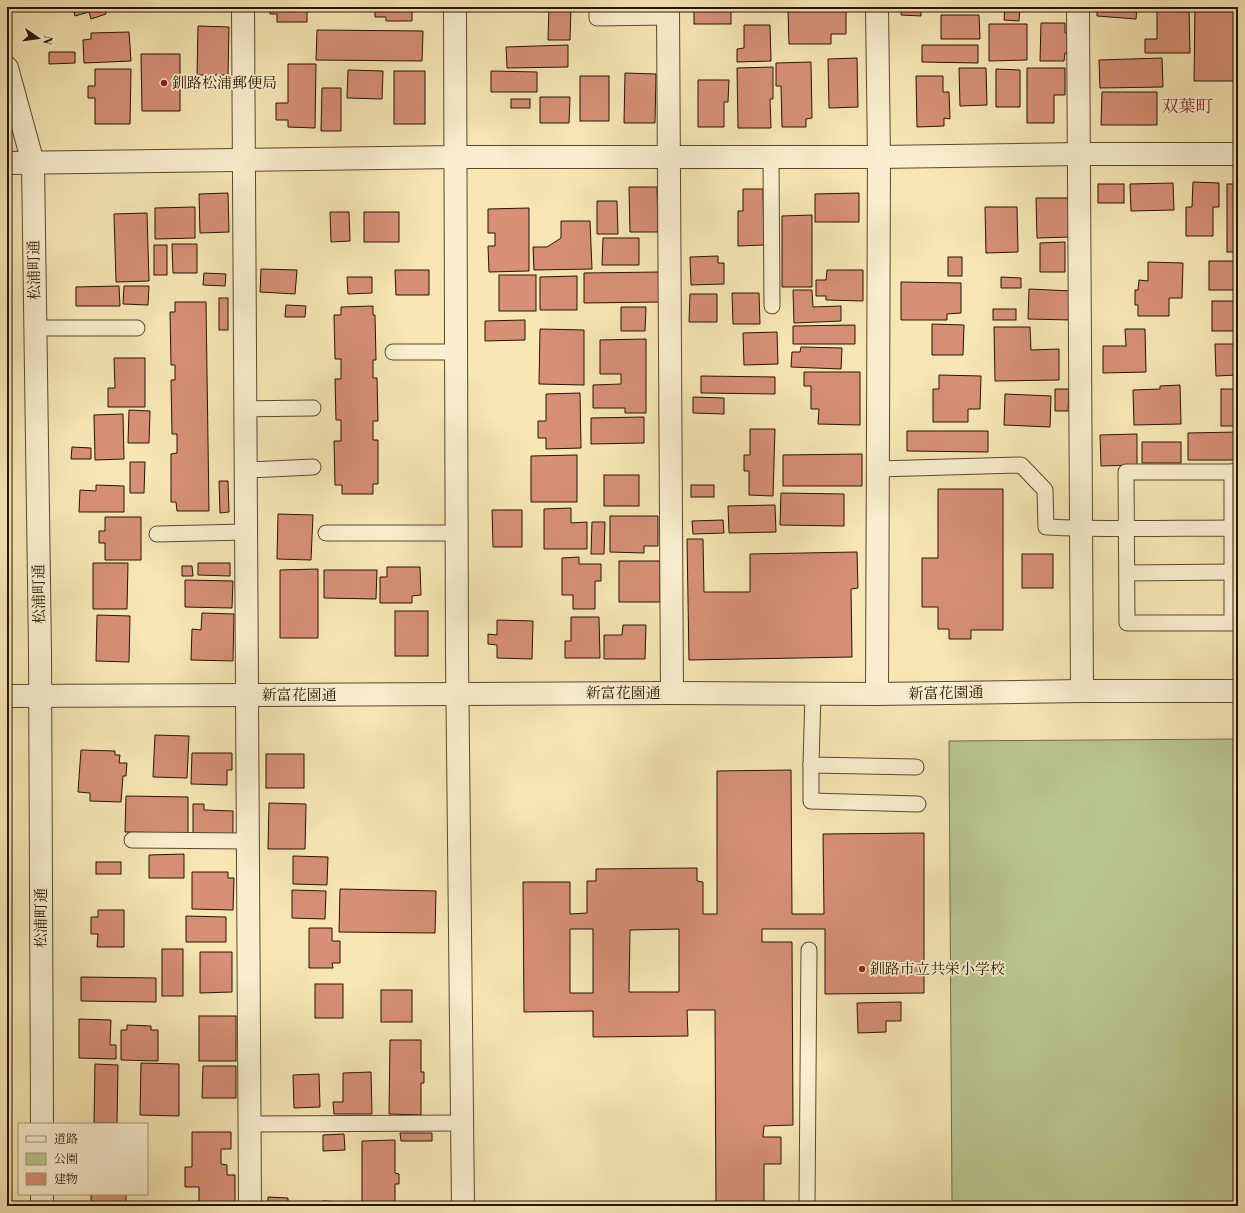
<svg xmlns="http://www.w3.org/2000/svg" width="1245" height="1213" font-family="'Libre Bodoni','Noto Serif JP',serif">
  <rect width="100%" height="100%" fill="#f6e7b5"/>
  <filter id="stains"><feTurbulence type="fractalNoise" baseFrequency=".005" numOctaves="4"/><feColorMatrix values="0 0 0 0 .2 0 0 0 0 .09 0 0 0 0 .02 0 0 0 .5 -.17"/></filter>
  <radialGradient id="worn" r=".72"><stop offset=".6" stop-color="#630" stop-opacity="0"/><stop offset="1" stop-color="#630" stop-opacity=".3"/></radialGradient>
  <!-- green -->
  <path fill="#bac690" stroke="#706d48" d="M1238 739V1202L952 1204 949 741Z"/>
  <!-- building -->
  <g fill="#d78f76" stroke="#271400" fill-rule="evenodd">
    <path d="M73 7H105L106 14 91 19 89 12 75 16Z"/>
    <path d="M270 7H307V22H277V14H270Z"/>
    <path d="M375 7H417V9H412V21H386V17H375Z"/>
    <path d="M549 7H571L570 40H548Z"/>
    <rect x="622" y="7" width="30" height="2"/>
    <rect x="694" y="7" width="37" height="17"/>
    <path d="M902 7H921V16L901 15Z"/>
    <path d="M929 7H976V10L929 9Z"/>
    <path d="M1005 7H1020L1019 21 1004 20Z"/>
    <path d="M1097 7H1137L1136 19 1097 16Z"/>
    <path d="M1195 7H1238V81H1194Z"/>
    <path d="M1189 8 1190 53H1145V39H1157V9Z"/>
    <path d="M846 10V34H831V44H789L788 11Z"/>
    <path d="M941 15H979L980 39H941Z"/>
    <path d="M1041 23H1065V33H1070L1069 53H1065L1064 61H1040Z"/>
    <path d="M989 24H1027V60L989 61Z"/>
    <path d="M744 25H770L771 61 737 62V49L744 48Z"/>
    <path d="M198 26 229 27 228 75H197Z"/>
    <path d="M317 30 423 31 422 61 316 60Z"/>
    <path d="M129 32 131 61 84 63 83 40 91 39V33Z"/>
    <path d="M568 45V67L507 68 506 47Z"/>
    <path d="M922 45H978V63L922 62Z"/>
    <path d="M49 52H75V63L49 64Z"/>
    <path d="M141 54H180V111H142Z"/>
    <path d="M857 58 858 107 829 108 828 59Z"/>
    <path d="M1162 58 1163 87 1100 88 1099 60Z"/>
    <path d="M811 62 812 118 806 119V127H782L781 86H776V63Z"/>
    <path d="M288 64H316L315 128 288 127V120H276V103H288Z"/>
    <path d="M773 67V99H770L771 128H738L737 68Z"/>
    <path d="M959 68H986L987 105 960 106Z"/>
    <path d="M1027 68H1065V95H1054V123H1027Z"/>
    <path d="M95 69H131L130 124H95V98H88V86H95Z"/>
    <path d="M996 69 1020 70V107H996Z"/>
    <path d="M348 70 383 71 382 99 347 98Z"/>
    <rect x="394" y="71" width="31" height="53"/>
    <path d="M491 71 537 72V92H491Z"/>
    <path d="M625 73 656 74 655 123H624Z"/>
    <rect x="580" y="76" width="29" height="45"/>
    <path d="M916 76H943V92H949L950 119 944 118V126L917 127Z"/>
    <path d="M698 80H729L728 102H724V127H698Z"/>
    <path d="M322 88H341V131H321Z"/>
    <path d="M1102 92H1157V125H1101Z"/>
    <path d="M540 97H570L569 123H540Z"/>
    <rect x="511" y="99" width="19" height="9"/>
    <path d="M1193 182 1219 183V207H1213V236H1186V207H1192Z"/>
    <path d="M1173 183 1174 210 1131 211 1130 184Z"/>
    <rect x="1098" y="184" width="26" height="19"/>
    <rect x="1227" y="184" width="11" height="68"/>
    <path d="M629 187H657L658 232H630Z"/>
    <path d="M743 189H763L764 245 738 246V211H743Z"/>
    <path d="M228 193 229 232 200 233 199 194Z"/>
    <path d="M859 193V222H815V194Z"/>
    <path d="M1036 198H1070L1071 237 1037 238Z"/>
    <path d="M597 201H617L618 234H597Z"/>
    <path d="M195 207V238L155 239V208Z"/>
    <path d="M985 207H1017L1018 252 986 253Z"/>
    <path d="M529 208V271L489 272 488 246H495V233H488V209Z"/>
    <path d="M330 212H349L350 241 331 242Z"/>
    <rect x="364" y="212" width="35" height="30"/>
    <path d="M147 213 149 281 116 282 114 214Z"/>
    <path d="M812 215V287H782V216Z"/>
    <path d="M561 221H590L592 269 534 270 533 247H547L561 238Z"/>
    <path d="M603 238H639V265H602Z"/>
    <path d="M1065 242V272H1040V243Z"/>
    <path d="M172 244H197V273H173Z"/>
    <rect x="154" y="245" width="13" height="30"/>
    <path d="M718 256V263H724V284L691 285 690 257Z"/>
    <rect x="948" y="257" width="14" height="19"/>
    <rect x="1209" y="261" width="29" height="29"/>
    <path d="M1148 262 1183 263 1182 298H1169V316H1138V305H1135V290H1138L1139 280 1148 281Z"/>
    <path d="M261 269 297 270 295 294 260 292Z"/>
    <path d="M395 270H429V295H396Z"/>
    <path d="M827 270H863V301L826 300V296H816V280H826Z"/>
    <path d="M660 272V302L584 303V273Z"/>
    <path d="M204 273 226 274 225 286 203 285Z"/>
    <rect x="499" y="275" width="37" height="36"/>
    <path d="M577 276V310H540V277Z"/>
    <path d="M347 277H372V293L348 294Z"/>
    <path d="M1001 277 1021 278V288H1001Z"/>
    <path d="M901 282 961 283V313L947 314V320H901Z"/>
    <path d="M119 286 120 306H76V287Z"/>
    <path d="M124 286H149L148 305 123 304Z"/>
    <path d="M1029 289 1072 291 1071 320 1028 319Z"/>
    <path d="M793 290H812L813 307 841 306V321L794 323Z"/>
    <path d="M732 293H759L760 324H733Z"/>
    <path d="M690 294H717V322H689Z"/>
    <rect x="219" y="298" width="9" height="32"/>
    <rect x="1212" y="301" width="26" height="30"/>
    <path d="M175 302H206L209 511H177L176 502H171V454L177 453V434H172L171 380H175V365H171L170 312H175Z"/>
    <path d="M286 305 306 306 305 317H285Z"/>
    <path d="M373 306V315H375L376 360H373V378H377L378 421H373V440H378V484H373V494H342V485H335L334 441H341V420H336L335 379H341V359H335L334 315H341V307Z"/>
    <path d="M621 307H646L645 331H621Z"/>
    <rect x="993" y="309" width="23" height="11"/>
    <path d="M525 320V340L485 341V321Z"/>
    <path d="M932 324 964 325 963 355H932Z"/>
    <path d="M855 325V344H793V326Z"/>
    <path d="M994 327H1030L1031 350 1059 349V380L995 381Z"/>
    <path d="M540 329 584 330V385L539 384Z"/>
    <path d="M1125 329H1145L1146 372 1103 373V346H1126Z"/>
    <path d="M777 332 778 364 744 365 743 333Z"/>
    <path d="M646 339V413H625V408H593V385L621 384V374H600V340Z"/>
    <path d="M1215 344H1238V375L1216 376Z"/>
    <path d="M801 347 842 348 841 369 791 367 792 352H800Z"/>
    <path d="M114 358H145V407H108V388H115Z"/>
    <path d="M804 372H860V425L818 424 819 409H811V386H804Z"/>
    <path d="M939 375 981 376 980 409H968V422H933V389H939Z"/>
    <path d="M701 376 775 377V394L701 393Z"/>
    <path d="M1180 385 1181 424 1134 425 1133 390 1160 389V386Z"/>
    <path d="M1055 389H1069L1068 411H1055Z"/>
    <rect x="1221" y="389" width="17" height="37"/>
    <path d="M580 393 581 448 546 449V438H538V421H546V394Z"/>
    <path d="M1005 394 1051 396 1050 427 1004 425Z"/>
    <path d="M693 397 724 398V414L693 413Z"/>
    <path d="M129 410 150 411 149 443H128Z"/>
    <path d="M123 414 124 459 95 460 94 415Z"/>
    <path d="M644 417V443L591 444V418Z"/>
    <path d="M750 429H775L773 496 749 495V471H744V455H750Z"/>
    <path d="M907 431H988V452L907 451Z"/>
    <path d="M1238 432V460H1188V433Z"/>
    <path d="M1137 434V465L1101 466 1100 435Z"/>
    <rect x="1142" y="442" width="39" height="21"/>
    <path d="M72 447 91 448V459H71Z"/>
    <path d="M862 454V486H783V455Z"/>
    <path d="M577 455V502H531V456Z"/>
    <path d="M130 462H145L144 493H130Z"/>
    <rect x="604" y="475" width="35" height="31"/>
    <path d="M219 481H228L229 512 220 513Z"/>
    <path d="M96 485 124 486V512H79L80 490 96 491Z"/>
    <rect x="691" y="485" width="23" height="12"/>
    <path d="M938 489H1003V630H971V639H949V629H938V607H922V558H938Z"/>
    <path d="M781 493 844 494V526L780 525Z"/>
    <path d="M775 505 776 532 729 533 728 506Z"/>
    <path d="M571 508V523L587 522V549H544V509Z"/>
    <path d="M492 510H522V547H493Z"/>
    <path d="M278 514 313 515 311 560 277 559Z"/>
    <path d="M610 516H658V546H644V553L610 552Z"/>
    <path d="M105 517H141V560H105V543H99V531H105Z"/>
    <path d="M723 520 724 533 693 534 692 521Z"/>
    <path d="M592 522H605L604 554H591Z"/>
    <path d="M687 539H703L704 592H750V554L857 552 858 588 851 589 852 657 689 660Z"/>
    <rect x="1022" y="554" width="31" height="34"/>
    <path d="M579 557V564H601V581H595V609H573V595H562V558Z"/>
    <rect x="619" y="561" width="41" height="41"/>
    <path d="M93 563H128L127 609H93Z"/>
    <path d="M198 563H230V576L198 575Z"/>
    <path d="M182 566H192L193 576H182Z"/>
    <path d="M387 567H420L421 595 412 596V603H380V577H387Z"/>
    <path d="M318 569V638H280V570Z"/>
    <path d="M324 570H377L376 599 324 598Z"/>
    <path d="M7 578H9L7 646Z"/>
    <path d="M185 580 233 581 232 608 185 607Z"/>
    <rect x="395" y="611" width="33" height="45"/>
    <path d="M202 613 234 614 233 661 191 660 192 629 201 630Z"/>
    <path d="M97 615 130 616 129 662 96 661Z"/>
    <path d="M571 617H599L600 658H565V641H571Z"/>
    <path d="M497 620 533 621 532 659 497 658V645L488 644V634L497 635Z"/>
    <path d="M623 625H646L645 659H604V635H622Z"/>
    <path d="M155 735 189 736 187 778 153 777Z"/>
    <path d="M81 750 115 751V755H120L119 763H127L126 776H123L121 802 90 801V793L78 792Z"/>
    <path d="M192 753H232V770H227V785L191 784Z"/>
    <rect x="266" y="754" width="38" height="34"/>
    <path d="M791 770 792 914H824L823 834 924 833V993L825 994V929H762V942H792L793 1125 764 1126 763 1137H781V1164H764V1206H716L715 1010H687L688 1036 593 1037V1011L524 1012 523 882H570V914L587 913V881H596V869L697 868V881L703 882V914H717V771ZM570 929H593V993H570ZM679 929V992H629L630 930Z"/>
    <path d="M126 796 188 797V833L125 832Z"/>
    <path d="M269 803 306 804 305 849H268Z"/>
    <path d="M193 804H204V810L233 811V835H193Z"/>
    <rect x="7" y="846" width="2" height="40"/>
    <path d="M184 854V878H149V855Z"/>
    <path d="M293 856 328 857 327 885 293 884Z"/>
    <rect x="96" y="862" width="25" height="12"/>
    <path d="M192 872H228V878H234L233 910 192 909Z"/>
    <path d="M340 889 436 891 435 933 339 932Z"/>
    <path d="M292 890 326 891 325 919 292 918Z"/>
    <path d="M98 910H124V947H97L98 934H91V917H98Z"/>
    <path d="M186 916 226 917V942H186Z"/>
    <rect x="7" y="928" width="3" height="21"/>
    <path d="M309 928H332V941H340V963H332L333 968H309Z"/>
    <rect x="162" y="949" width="21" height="47"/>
    <path d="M200 952H232V992L200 993Z"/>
    <path d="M81 977 156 978V1002L81 1001Z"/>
    <rect x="315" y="984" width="28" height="34"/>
    <rect x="381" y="990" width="31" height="32"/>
    <path d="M901 1002V1021H886V1032L858 1033 857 1003Z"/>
    <rect x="199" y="1016" width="37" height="45"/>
    <path d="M7 1018H11L10 1062H7Z"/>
    <path d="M79 1019 111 1020 110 1045H116V1059L79 1058Z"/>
    <path d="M127 1025 151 1026V1030H158V1061L121 1060V1030H127Z"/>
    <path d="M390 1040H421V1072H424V1083H421V1115L389 1114Z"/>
    <path d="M141 1063 179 1064V1116L140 1115Z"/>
    <path d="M95 1064 118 1065 117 1123H94Z"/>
    <path d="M203 1066H236V1098H202Z"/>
    <path d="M371 1072 372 1114H334L333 1102H343V1073Z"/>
    <path d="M319 1074 320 1107 294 1108 293 1075Z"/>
    <path d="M192 1132H231V1149H221V1164L227 1165V1175H235V1206H199V1187H185V1167H192Z"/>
    <path d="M400 1133H432V1141H401Z"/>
    <path d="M344 1134 345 1150 323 1151V1135Z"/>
    <path d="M395 1140V1173L399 1174V1184H395V1206H362V1141Z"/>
    <rect x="91" y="1194" width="35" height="11"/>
    <path d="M268 1197 288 1198V1206H268Z"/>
    <path d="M323 1201 340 1202V1206H323Z"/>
  </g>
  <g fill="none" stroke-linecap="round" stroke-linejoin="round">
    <defs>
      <g id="lane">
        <path d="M597 7V18L668 17"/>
        <path d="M771 157 772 306"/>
        <path d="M35 328H137"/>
        <path d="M393 352H457"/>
        <path d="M245 409 313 408"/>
        <path d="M878 469 1021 465 1045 490 1046 527C1108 530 1170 528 1232 528V623H1127L1126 472H1238"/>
        <path d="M246 470 313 467"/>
        <path d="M1232 472V528"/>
        <path d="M326 533H457"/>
        <path d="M157 534 246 532"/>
        <path d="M1127 573 1232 572"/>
        <path d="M813 694 811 765 916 767"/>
        <path d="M811 765V801L918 804"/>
        <path d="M132 840 248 841"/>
        <path d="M250 1124 462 1123"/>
        <path d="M807 1206 809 950"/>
      </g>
      <g id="street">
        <path d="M243 7 250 1206"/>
        <path d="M455 7 457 657 463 1206"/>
        <path d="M668 7 672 693"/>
        <path d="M1078 7 1082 691"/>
        <path d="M7 68 33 163 40 652 42 1124"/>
        <path d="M7 163 456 157H879L1079 154H1238"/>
        <path d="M877 694 879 157 877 7"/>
        <path d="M7 696 672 693 877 694 1082 691H1238"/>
        <path d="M42 1194V1206"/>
      </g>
    </defs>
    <!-- lane casing -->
    <use href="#lane" stroke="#5b492d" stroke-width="17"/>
    <!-- street casing -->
    <use href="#street" stroke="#5b492d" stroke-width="24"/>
    <!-- lane -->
    <use href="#lane" stroke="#f9efcf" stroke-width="15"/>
    <!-- street -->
    <use href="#street" stroke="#f9efcf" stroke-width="22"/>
  </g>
  <!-- markers -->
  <g fill="#8f2418" stroke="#f9efcf" stroke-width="1.5">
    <circle cx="164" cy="83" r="4"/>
    <circle cx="862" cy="969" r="4"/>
  </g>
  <g text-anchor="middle" stroke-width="3.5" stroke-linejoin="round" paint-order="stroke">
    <!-- poi labels -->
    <g font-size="15" fill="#271400" stroke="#f9efcf" text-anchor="start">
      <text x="172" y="88">釧路松浦郵便局</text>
      <text x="870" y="974">釧路市立共栄小学校</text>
    </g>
    <!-- street labels -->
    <g font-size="15" fill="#271400" stroke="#f9efcf">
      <text transform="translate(34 270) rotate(-91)" y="5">松浦町通</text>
      <text transform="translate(39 594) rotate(-91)" y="5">松浦町通</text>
      <text x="623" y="698">新富花園通</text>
      <text transform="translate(946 693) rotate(-1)" y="5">新富花園通</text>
      <text x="299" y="700">新富花園通</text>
      <text transform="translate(41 918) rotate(-90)" y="5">松浦町通</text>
    </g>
    <!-- quarter labels -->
    <g font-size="17" fill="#7a1f14" stroke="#f9efcf">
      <text x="1187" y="112">双葉町</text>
    </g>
  </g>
  <!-- margin -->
  <rect width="1245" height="1213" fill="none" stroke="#f6e7b5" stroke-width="24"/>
  <rect x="8" y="8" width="1229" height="1197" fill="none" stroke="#271400" stroke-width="2"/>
  <rect x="12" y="12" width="1221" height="1189" fill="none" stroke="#271400"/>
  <!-- legend -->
  <rect x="18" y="1123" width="130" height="72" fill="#f9efcf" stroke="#a5977c"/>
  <rect x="26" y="1136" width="20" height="6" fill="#f9efcf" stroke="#a5977c"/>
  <text x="54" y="1143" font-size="12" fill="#271400">道路</text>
  <rect x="26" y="1153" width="20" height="12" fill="#bac690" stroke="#a5977c"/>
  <text x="54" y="1163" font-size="12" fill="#271400">公園</text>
  <rect x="26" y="1173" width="20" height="12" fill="#d78f76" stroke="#a5977c"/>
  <text x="54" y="1183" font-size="12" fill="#271400">建物</text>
  <!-- north arrow -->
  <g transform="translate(38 38) rotate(103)" stroke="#f9efcf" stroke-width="3" paint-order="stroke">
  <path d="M0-3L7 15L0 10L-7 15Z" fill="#271400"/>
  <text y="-6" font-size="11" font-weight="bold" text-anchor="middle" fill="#271400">N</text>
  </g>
  <rect width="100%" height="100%" filter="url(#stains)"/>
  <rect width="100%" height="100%" fill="url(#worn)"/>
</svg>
